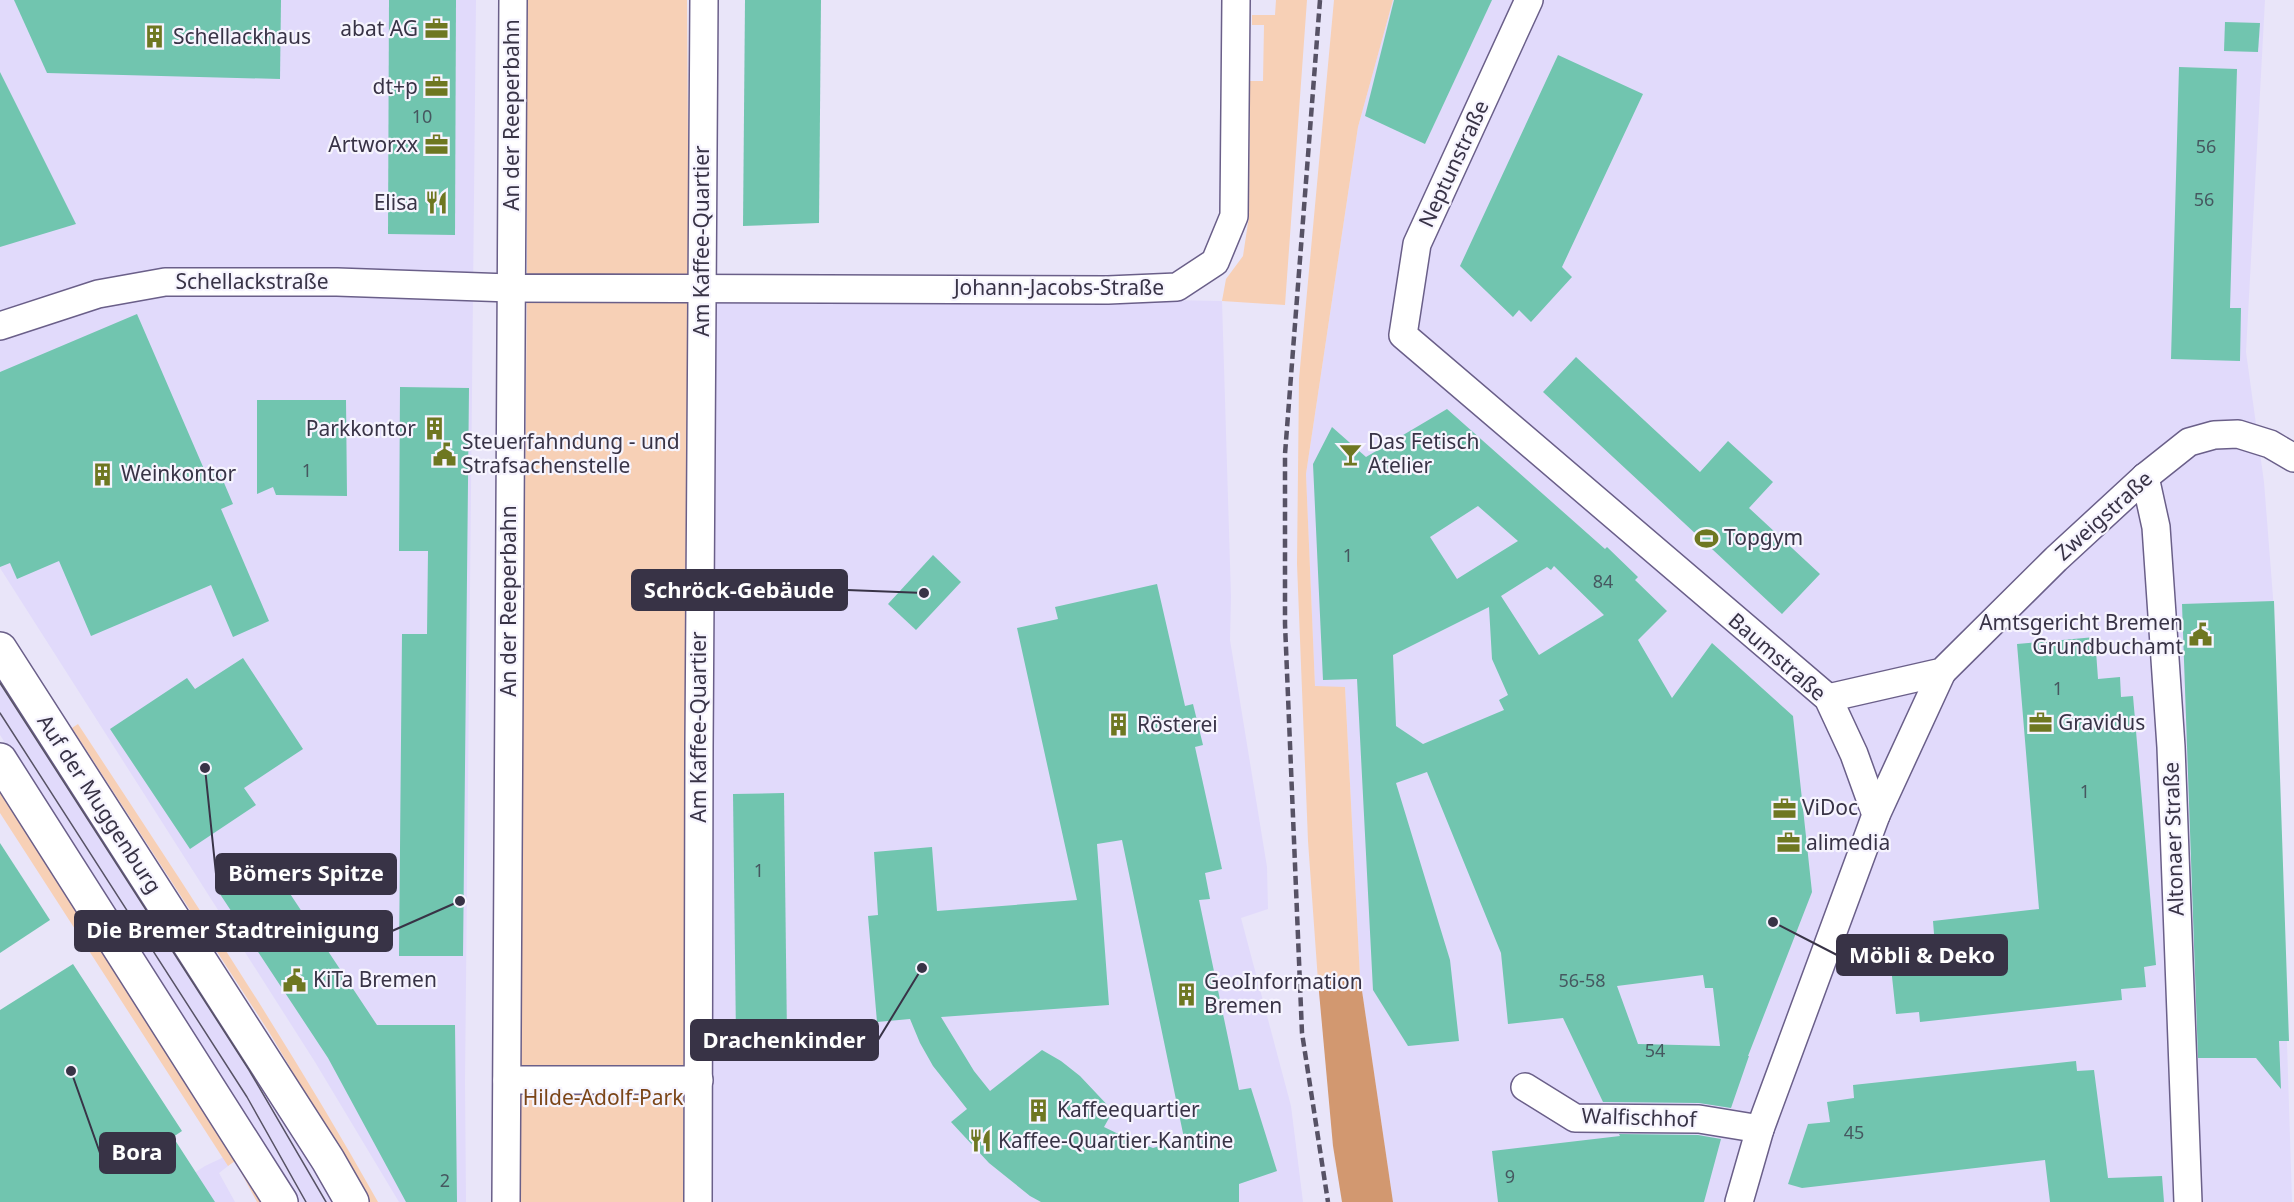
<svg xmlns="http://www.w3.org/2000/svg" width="2294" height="1202" font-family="'Noto Sans',sans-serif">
  <rect width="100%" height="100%" fill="#e9e5f9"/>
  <!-- built -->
  <g fill="#e1dafb">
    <path d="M0 0H476L465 1082 466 1202H399L315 1062 0 568Z"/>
    <path d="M1393 0H2265L2246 352 2264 482 2273 597 2292 1202H1393L1360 977 1345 687H1315L1306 474 1358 127Z"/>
    <path d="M689 291 1222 301 1231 597 1230 640 1267 867 1268 909 1241 918 1291 1106 1303 1202H683Z"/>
    <path d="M0 668 340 1202H292L197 1041 0 735Z"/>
    <path d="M224 1157 228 1166 219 1173 235 1202H150L205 1166Z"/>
  </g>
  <!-- green -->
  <g fill="#f7d0b6">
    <path d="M527 0H687L689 291 683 1202H519L527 273Z"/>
    <path d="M1276 0H1307L1285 305 1222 301 1226 279 1243 256 1249 216 1250 81H1263L1264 25H1252V15H1275Z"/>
    <path d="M1334 0H1393L1358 127 1306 474 1315 686 1345 687 1360 977 1318 981 1308 841 1297 564 1299 379Z"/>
    <path d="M78 724C181 881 286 1038 378 1202H370L269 1032 72 728Z"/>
    <path d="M0 781 264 1202H257L235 1161 228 1166 0 813Z"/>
  </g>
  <!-- forest -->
  <path fill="#d29870" d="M1360 977 1393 1202H1342L1333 1146 1318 981Z"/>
  <!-- building -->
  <g fill="#71c5af" fill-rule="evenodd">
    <path d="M14 0H281L280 79 47 73Z"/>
    <path d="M389 0H456L455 235 388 234Z"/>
    <path d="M745 0H821L819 223 743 226Z"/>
    <path d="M1394 0H1492L1425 144 1365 116Z"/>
    <path d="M2225 22 2260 23 2258 52 2224 51Z"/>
    <path d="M1558 55 1643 94 1562 267 1572 277 1531 322 1519 310 1513 317 1460 266Z"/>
    <path d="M2179 67 2237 69 2230 308H2241L2240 361 2171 359Z"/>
    <path d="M0 72 76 224 0 247Z"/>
    <path d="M137 314 207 476 219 471 233 504 221 509 269 621 233 637 211 585 91 636 59 561 17 579 10 563 0 567V372Z"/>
    <path d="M1576 357 1700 472 1728 441 1773 482 1749 508 1820 574 1782 614 1543 392Z"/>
    <path d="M400 387 469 388 463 956H399L402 634H427L428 551H399Z"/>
    <path d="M257 400H346L347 496 276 495 273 487 257 494Z"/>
    <path d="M1447 409 1605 549 1607 547 1638 577 1635 580 1667 611 1638 640 1672 698 1712 643 1793 716 1812 892 1748 1056H1749L1731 1108 1699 1103 1603 1102 1563 1018 1508 1024 1501 953 1427 772 1396 783 1450 960 1459 1041 1408 1046 1373 990 1357 679 1323 680 1313 464 1332 427 1366 457ZM1478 506 1518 541 1457 579 1430 537ZM1554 566 1604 615 1539 655 1501 596 1547 567 1551 570ZM1489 607 1492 659 1508 695 1499 700 1504 710 1423 744 1396 726 1393 655ZM1703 975 1705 988H1713L1720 1046 1638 1044 1617 986Z"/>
    <path d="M933 555 961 582 916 630 888 604Z"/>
    <path d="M1157 584 1185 706 1193 704 1203 745 1195 747 1222 869 1205 873 1210 899 1199 900 1239 1090 1251 1088 1277 1171 1239 1184V1202H1041L1030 1196 989 1163 951 1122 967 1109 933 1066 920 1043 910 1019 877 1022 868 916 878 915 874 852 932 847 937 911 1077 900 1017 628 1058 619 1055 607ZM1122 840 1184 1138 1153 1148 1131 1140 1104 1127 1113 1111 1080 1076 1061 1061 1042 1050 990 1091 974 1071 941 1017 1109 1005 1097 844Z"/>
    <path d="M2274 601 2289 1041H2279L2281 1089 2256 1058H2198L2182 604Z"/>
    <path d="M2095 637 2098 679 2120 677 2121 697 2133 696 2156 965 2144 967 2146 987 2121 989 2122 1000 1920 1022 1919 1012 1896 1014 1888 939 1934 934 1933 921 2039 909 2017 644Z"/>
    <path d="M243 658 303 749 244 788 256 805 190 849 110 729 187 678 195 689Z"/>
    <path d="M784 793 787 1036 736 1037 733 794Z"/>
    <path d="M0 843 50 920 0 953Z"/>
    <path d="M265 856 377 1025H455L457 1202H406L328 1058 216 888Z"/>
    <path d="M73 964 182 1131 173 1137 215 1202H0V1010Z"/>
    <path d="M2076 1061 2077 1071 2094 1070 2108 1178 2162 1176 2164 1202H2050L2045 1160 1802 1188 1788 1184 1808 1124 1830 1122 1827 1102 1854 1098 1853 1085Z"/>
    <path d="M1619 1134 1698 1135 1721 1139 1704 1202H1498L1492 1151 1620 1136Z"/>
  </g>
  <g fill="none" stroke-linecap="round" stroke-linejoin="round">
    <defs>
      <g id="minor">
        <path d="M1529 0 1417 244 1403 335 1828 698 1854 754 1876 815 1760 1129 1739 1202"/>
        <path d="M0 326 98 294 165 282H337L511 288 1108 290 1177 287 1215 262 1234 216 1236 0"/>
        <path d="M2145 477 2156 527 2171 747 2188 1202"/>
        <path d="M1828 698 1942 672 2056 559 2145 477 2189 442 2214 435 2238 434 2270 444 2294 458"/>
        <path d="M1876 815 1942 672"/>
        <path d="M507 1080H699"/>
        <path d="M1525 1087 1575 1118 1699 1119 1760 1129"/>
        <path d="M506 1202 513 0"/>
        <path d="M698 1202 699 747 704 0"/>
      </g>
      <g id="tertiary">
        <path d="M0 649 328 1160 352 1202"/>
        <path d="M0 760 281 1202"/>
      </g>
    </defs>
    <!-- minor casing -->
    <use href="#minor" stroke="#6a5f89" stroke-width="30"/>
    <!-- tertiary casing -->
    <use href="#tertiary" stroke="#6a5f89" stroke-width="36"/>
    <!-- minor -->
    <use href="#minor" stroke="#fff" stroke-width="27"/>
    <!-- tertiary -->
    <use href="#tertiary" stroke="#fff" stroke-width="33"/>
    <!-- tram -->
    <g stroke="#575265" stroke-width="1.5">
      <path d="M0 683 249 1070 326 1202"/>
      <path d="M0 713 247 1097 306 1202"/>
    </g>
    <!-- rail -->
    <path stroke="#575265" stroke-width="4.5" stroke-dasharray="9 4.5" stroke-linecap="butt" d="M1320 0 1285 454V624L1302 1033 1328 1202"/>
  </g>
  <!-- icons -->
  <defs>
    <symbol id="office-bare" viewBox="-9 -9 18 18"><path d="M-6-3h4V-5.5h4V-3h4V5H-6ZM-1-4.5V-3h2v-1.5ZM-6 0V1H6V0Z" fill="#6e7721" stroke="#f6f4fe" stroke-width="2.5" paint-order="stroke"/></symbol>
    <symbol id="building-bare" viewBox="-9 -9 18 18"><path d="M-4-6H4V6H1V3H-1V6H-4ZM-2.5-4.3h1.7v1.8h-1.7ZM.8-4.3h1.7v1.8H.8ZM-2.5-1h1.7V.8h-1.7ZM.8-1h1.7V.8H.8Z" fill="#6e7721" stroke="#f6f4fe" stroke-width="2.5" paint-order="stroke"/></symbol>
    <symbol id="restaurant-bare" viewBox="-9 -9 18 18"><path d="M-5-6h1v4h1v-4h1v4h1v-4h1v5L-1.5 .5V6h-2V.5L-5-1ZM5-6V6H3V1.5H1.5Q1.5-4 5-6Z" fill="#6e7721" stroke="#f6f4fe" stroke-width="2.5" paint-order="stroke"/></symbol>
    <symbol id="civic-bare" viewBox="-9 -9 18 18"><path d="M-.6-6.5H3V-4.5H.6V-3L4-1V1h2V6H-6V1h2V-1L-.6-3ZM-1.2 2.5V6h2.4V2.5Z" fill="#6e7721" stroke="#f6f4fe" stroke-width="2.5" paint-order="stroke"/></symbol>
    <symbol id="bar-bare" viewBox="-9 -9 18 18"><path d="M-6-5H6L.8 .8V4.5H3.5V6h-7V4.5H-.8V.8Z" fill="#6e7721" stroke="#f6f4fe" stroke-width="2.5" paint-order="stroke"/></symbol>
    <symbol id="stadium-bare" viewBox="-9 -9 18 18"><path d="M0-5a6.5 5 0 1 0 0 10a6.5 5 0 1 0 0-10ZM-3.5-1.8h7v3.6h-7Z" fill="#6e7721" stroke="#f6f4fe" stroke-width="2.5" paint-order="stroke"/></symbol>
  </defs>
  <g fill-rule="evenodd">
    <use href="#office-bare" x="420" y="12" width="33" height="33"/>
    <use href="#building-bare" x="138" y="20" width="33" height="33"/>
    <use href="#office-bare" x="420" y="70" width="33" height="33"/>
    <use href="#office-bare" x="420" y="128" width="33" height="33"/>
    <use href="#restaurant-bare" x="420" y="186" width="33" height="33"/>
    <use href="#building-bare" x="418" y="412" width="33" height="33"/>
    <use href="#civic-bare" x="428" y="438" width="33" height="33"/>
    <use href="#bar-bare" x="1334" y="438" width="33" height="33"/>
    <use href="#building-bare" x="86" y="458" width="33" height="33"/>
    <use href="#stadium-bare" x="1690" y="522" width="33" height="33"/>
    <use href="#civic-bare" x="2184" y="618" width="33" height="33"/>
    <use href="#office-bare" x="2024" y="706" width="33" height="33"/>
    <use href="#building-bare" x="1102" y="708" width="33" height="33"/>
    <use href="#office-bare" x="1768" y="792" width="33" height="33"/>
    <use href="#office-bare" x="1772" y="826" width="33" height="33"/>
    <use href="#civic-bare" x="278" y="964" width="33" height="33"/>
    <use href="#building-bare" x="1170" y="978" width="33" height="33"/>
    <use href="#building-bare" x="1022" y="1094" width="33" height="33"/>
    <use href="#restaurant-bare" x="964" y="1124" width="33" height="33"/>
  </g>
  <g text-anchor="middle" stroke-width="4.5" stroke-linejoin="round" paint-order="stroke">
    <!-- number labels -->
    <g font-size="18" fill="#465860">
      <text x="422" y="123">10</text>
      <text x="2206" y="153">56</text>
      <text x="2204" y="206">56</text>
      <text x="307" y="477">1</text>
      <text x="1348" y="562">1</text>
      <text x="1603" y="588">84</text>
      <text x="2058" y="695">1</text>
      <text x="2085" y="798">1</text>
      <text x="759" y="877">1</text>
      <text x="1582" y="987">56-58</text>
      <text x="1655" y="1057">54</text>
      <text x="1854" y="1139">45</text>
      <text x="1510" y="1183">9</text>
      <text x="445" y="1187">2</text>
    </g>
    <!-- poi labels -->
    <g font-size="21" fill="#383346" stroke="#f6f4fe" text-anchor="start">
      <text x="418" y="36" text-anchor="end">abat AG</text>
      <text x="173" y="44">Schellackhaus</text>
      <text x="418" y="94" text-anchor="end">dt+p</text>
      <text x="418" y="152" text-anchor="end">Artworxx</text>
      <text x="418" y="210" text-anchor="end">Elisa</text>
      <text x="416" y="436" text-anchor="end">Parkkontor</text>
      <text x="462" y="449">Steuerfahndung - und<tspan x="462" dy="24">Strafsachenstelle</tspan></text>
      <text x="1368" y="449">Das Fetisch<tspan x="1368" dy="24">Atelier</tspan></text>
      <text x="121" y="481">Weinkontor</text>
      <text x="1724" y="545">Topgym</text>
      <text x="2183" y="630" text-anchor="end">Amtsgericht Bremen<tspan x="2183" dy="24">Grundbuchamt</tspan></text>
      <text x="2058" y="730">Gravidus</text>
      <text x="1137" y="732">Rösterei</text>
      <text x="1802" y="815">ViDoc</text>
      <text x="1806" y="850">alimedia</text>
      <text x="313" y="987">KiTa Bremen</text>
      <text x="1204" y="989">GeoInformation<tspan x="1204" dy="24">Bremen</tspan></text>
      <text x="1057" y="1117">Kaffeequartier</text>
      <text x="998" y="1148">Kaffee-Quartier-Kantine</text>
    </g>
    <!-- street labels -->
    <g font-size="21" fill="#383346" stroke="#f6f4fe">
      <text transform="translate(512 115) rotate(-90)" y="7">An der Reeperbahn</text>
      <text transform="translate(1454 164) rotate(-65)" y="7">Neptunstraße</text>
      <text transform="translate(702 241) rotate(-90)" y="7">Am Kaffee-Quartier</text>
      <text x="252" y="289">Schellackstraße</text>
      <text x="1059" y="295">Johann-Jacobs-Straße</text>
      <text transform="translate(2104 516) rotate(-42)" y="7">Zweigstraße</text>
      <text transform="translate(509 601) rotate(-90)" y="7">An der Reeperbahn</text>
      <text transform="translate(1777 657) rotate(41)" y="7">Baumstraße</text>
      <text transform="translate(699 727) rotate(-90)" y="7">Am Kaffee-Quartier</text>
      <text transform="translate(99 804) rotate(57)" y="7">Auf der Muggenburg</text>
      <text transform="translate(2174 839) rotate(-92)" y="7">Altonaer Straße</text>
      <text transform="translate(1639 1118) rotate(2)" y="7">Walfischhof</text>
    </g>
    <!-- park labels -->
    <g font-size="21" fill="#7b4518" stroke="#f6f4fe">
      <text x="603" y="1105">Hilde-Adolf-Park</text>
    </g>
  </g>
  <!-- callouts -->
  <path fill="none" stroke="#383346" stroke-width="2" d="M924 593L847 590M205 768L216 874M460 901L392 931M1773 922L1837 955M922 968L878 1040M71 1071L100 1153"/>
  <g fill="#383346" stroke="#f6f4fe" stroke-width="2">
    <circle cx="924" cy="593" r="6"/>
    <circle cx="205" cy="768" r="6"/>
    <circle cx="460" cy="901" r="6"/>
    <circle cx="1773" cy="922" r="6"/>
    <circle cx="922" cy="968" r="6"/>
    <circle cx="71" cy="1071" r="6"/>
  </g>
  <g fill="#383346" stroke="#383346" stroke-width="2">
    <rect x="632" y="570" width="215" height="40" rx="6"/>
    <rect x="216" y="854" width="180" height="40" rx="6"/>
    <rect x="75" y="911" width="317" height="40" rx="6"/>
    <rect x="1837" y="935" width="170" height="40" rx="6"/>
    <rect x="691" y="1020" width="187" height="40" rx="6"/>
    <rect x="100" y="1133" width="75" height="40" rx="6"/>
  </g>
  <g font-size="22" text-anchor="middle" font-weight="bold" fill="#fff">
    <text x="739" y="598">Schröck-Gebäude</text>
    <text x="306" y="881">Bömers Spitze</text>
    <text x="233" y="938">Die Bremer Stadtreinigung</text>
    <text x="1922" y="963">Möbli &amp; Deko</text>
    <text x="784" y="1048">Drachenkinder</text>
    <text x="137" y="1160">Bora</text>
  </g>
</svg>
